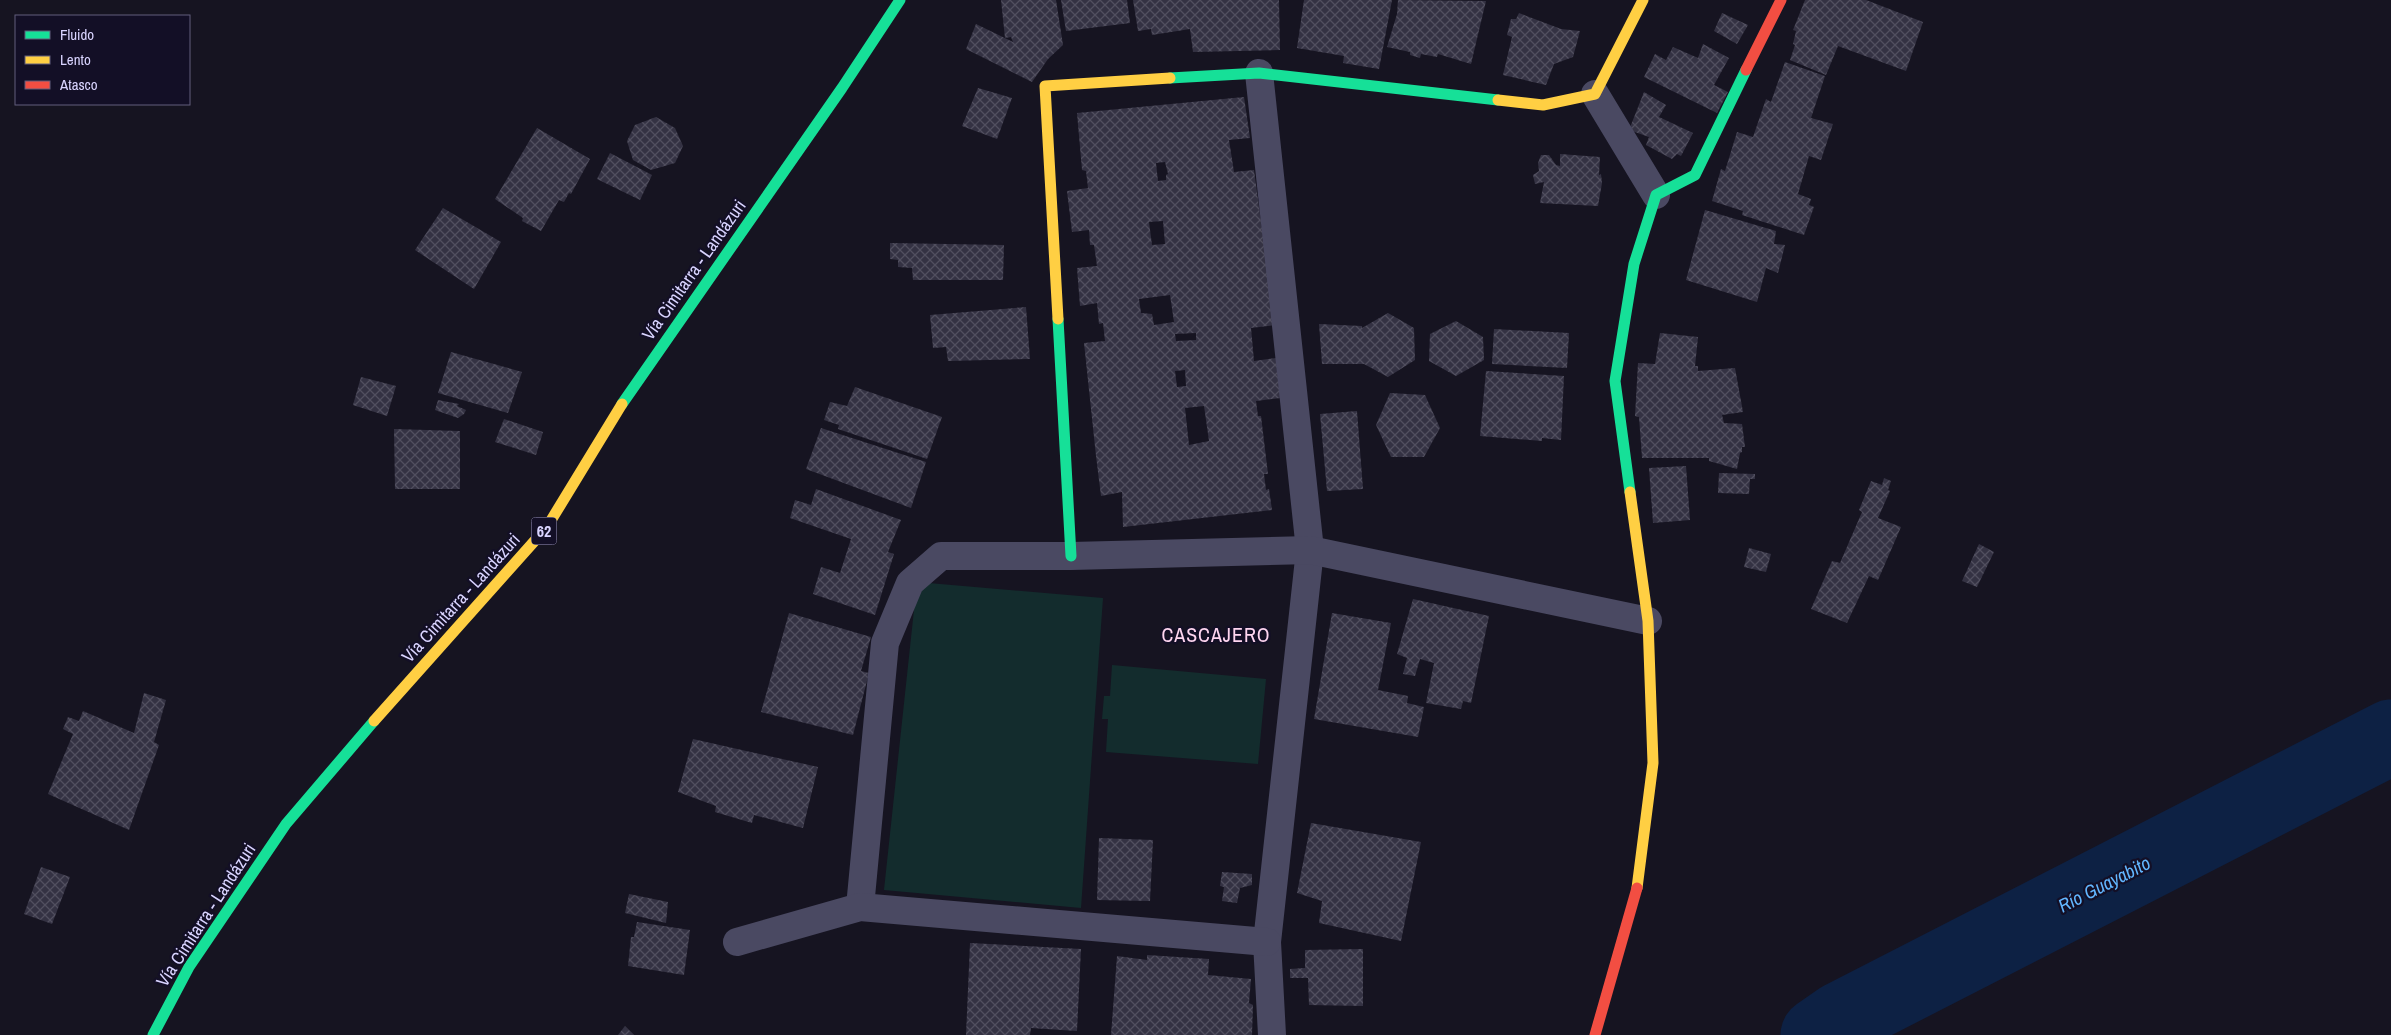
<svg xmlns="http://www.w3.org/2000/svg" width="2391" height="1035" font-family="'Archivo Narrow',sans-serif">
  <defs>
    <pattern id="building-cross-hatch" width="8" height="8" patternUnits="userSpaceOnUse" patternTransform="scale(1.25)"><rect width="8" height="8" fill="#343243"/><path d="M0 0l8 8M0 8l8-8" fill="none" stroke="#514f5f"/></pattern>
  </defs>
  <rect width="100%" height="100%" fill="#161421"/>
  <!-- grass -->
  <g fill="#132c2d">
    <path d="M917 582 1103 598 1081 908 884 890Z"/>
    <path d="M1112 665 1266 679 1258 764 1106 752 1108 719H1102L1104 696H1110Z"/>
  </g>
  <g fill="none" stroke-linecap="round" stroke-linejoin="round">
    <!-- river -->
    <path stroke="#0d2144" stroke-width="75" d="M1818 1035 1841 1019 2391 737"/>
  </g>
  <!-- building -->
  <g fill="url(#building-cross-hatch)" fill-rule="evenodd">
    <path d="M1001 0H1056L1063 45 1048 59 1032 82 966 49 976 24 1013 42 1011 37 1005 38Z"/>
    <path d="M1061 0H1127L1130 23 1066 31Z"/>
    <path d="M1133 0H1279L1280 50 1193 52 1190 29 1152 35 1151 29 1138 31Z"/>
    <path d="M1304 0H1392L1379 69 1343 63 1344 56 1297 48Z"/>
    <path d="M1398 0 1486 1 1471 64 1438 54 1437 57 1421 54 1420 58 1410 55V52L1387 47 1397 14Z"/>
    <path d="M1805 0H1866L1923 22 1906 71 1838 46 1826 75 1790 60 1795 45 1793 44 1796 31 1793 30Z"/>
    <path d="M1519 13 1561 29 1580 31 1573 57 1554 64 1546 85 1503 75 1512 37 1507 35 1511 19H1516Z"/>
    <path d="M1722 13 1748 25 1737 44 1714 31Z"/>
    <path d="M1703 44 1729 58 1714 85 1728 92 1717 113 1644 77 1655 54 1666 60 1673 47 1698 58Z"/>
    <path d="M1785 62 1825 76 1811 118 1833 124 1821 160 1809 156 1798 194 1811 199 1809 205 1814 207 1804 235 1742 215 1743 211 1712 201 1721 169 1725 171 1737 132 1753 137 1766 99 1771 102Z"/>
    <path d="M978 88 1012 98 997 139 962 126Z"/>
    <path d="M1644 92 1666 105 1659 117 1693 133 1681 156 1677 154 1672 159 1646 145 1649 137 1629 130Z"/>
    <path d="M1244 97 1250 138 1229 140 1234 172 1254 170 1275 325 1251 328 1254 361 1276 358 1281 398 1256 401 1258 416H1261L1268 474H1264L1266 490 1269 489 1272 510 1123 527 1122 492 1101 496 1096 456 1084 343 1105 341 1103 323 1099 324 1097 303 1080 306 1077 268 1097 266 1094 245H1090L1089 230 1072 232 1067 191 1088 188 1086 171 1082 170 1077 113ZM1165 162 1168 174 1166 175V180L1158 181 1156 163ZM1163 221 1165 244 1152 245 1149 222ZM1170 295 1174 322 1154 325 1152 314 1141 313 1139 299ZM1196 333V340L1176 341 1175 334ZM1185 370 1186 386 1177 387 1175 371ZM1204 406 1209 441 1189 445 1185 408Z"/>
    <path d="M656 117 675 128 683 146 675 163 651 170 633 160 627 141 635 125Z"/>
    <path d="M537 128 590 159 571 194 569 193 564 202 559 200 541 231 522 221 523 218 495 199Z"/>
    <path d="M610 153 652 175 640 200 597 179Z"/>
    <path d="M1560 154 1600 157 1599 175 1601 174 1602 183 1598 206 1540 203 1544 182 1535 184 1533 175 1539 171 1538 163 1541 155H1549L1556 165 1560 166Z"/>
    <path d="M443 208 501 242 474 289 415 250Z"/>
    <path d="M1705 210 1776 231 1774 244 1785 245 1778 273 1766 268 1757 302 1686 280Z"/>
    <path d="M890 243 1004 245 1003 280H913L912 268 898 267V260L890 259Z"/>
    <path d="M1026 307 1030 359 948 361 946 347 933 348 930 315Z"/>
    <path d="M1388 313 1414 328 1415 360 1388 377 1364 364H1322L1319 324 1362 326V328Z"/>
    <path d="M1456 321 1483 337 1484 360 1456 376 1429 361 1430 334Z"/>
    <path d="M1494 329 1569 333 1567 368 1492 364Z"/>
    <path d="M1660 333 1698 337 1695 366H1698V371L1735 368 1743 412 1722 415 1724 423 1742 424 1745 447H1742V452L1740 453 1737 469 1709 461V458H1642L1639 417 1635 416 1638 363 1655 364Z"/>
    <path d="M451 352 522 372 508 413 438 393Z"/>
    <path d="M1486 371 1564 376 1561 440 1542 438V441L1480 436Z"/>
    <path d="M361 377 396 386 387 416 353 405Z"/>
    <path d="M855 387 942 417 927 459 838 429 839 425 824 420 830 402 847 406Z"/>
    <path d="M1390 393 1425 395 1440 428 1424 457H1391L1376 425Z"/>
    <path d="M438 400 459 404 457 406 466 410 464 414 458 418 435 410Z"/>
    <path d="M1357 411 1363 489 1327 491 1320 414Z"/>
    <path d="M504 419 543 432 536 455 495 442Z"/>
    <path d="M821 428 926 462 911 508 806 469Z"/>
    <path d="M394 429 460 431V489H395Z"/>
    <path d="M1686 466 1690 520 1653 523 1649 468Z"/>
    <path d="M1719 473 1755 474V479H1750L1749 494 1718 493Z"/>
    <path d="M1884 478 1891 481 1888 490 1890 491 1878 518 1901 527 1878 580 1869 576 1847 623 1811 609 1832 561 1840 563 1862 512 1859 510 1871 481 1882 485Z"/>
    <path d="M816 489 901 520 888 552 894 554 875 615 813 594 821 567 840 573 851 539 790 518 795 500 811 505Z"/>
    <path d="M1979 544 1994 552 1977 587 1962 581Z"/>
    <path d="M1749 548 1771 554 1766 572 1744 567Z"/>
    <path d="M1413 599 1489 616 1471 703 1463 701 1461 709 1426 703 1434 663 1420 659 1415 676 1403 674 1407 658 1397 654Z"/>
    <path d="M789 613 871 637 861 671 869 673 853 735 761 712Z"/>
    <path d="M1332 613 1391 623 1378 690 1408 696 1407 703 1424 707 1418 737 1314 719Z"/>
    <path d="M144 693 166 700 154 742 159 745 129 830 48 794 73 734 63 729 68 717 79 721 83 711 134 733Z"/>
    <path d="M693 739 818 767 803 828 754 815 752 823 715 812 716 806 678 792Z"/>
    <path d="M1311 823 1421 842 1401 941 1319 923 1322 901 1297 893Z"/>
    <path d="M1099 838 1153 840 1150 901 1097 900Z"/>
    <path d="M41 867 70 877 52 924 24 914Z"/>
    <path d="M1222 872 1252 874V885L1240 888 1237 903 1222 901 1224 887 1220 886Z"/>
    <path d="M629 894 668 902 666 923 625 913Z"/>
    <path d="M637 922 690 930 684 975 628 966 631 937H634Z"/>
    <path d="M970 943 1081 949 1077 1031 1031 1028 1030 1035H966Z"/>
    <path d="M1363 949V1006L1309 1005 1308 978H1290V969L1305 968V950Z"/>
    <path d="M1147 955 1209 959 1208 975 1251 979 1249 1003 1253 1005 1252 1035H1111L1117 956 1147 960Z"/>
    <path d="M625 1026 634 1035H618Z"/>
  </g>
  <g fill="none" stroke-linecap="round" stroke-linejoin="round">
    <!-- street -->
    <g stroke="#4a4962" stroke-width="28">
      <path d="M1259 73 1310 550 1267 942 1272 1035"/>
      <path d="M1595 94 1656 195"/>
      <path d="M860 907 885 643 910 583 941 556H1071L1310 550 1648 621"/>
      <path d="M737 942 860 907 1267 942"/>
    </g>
    <!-- fast -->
    <g stroke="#16e098" stroke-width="11">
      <path d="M1170 78 1259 73 1498 100"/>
      <path d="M1058 319 1071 556"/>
      <path d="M622 404 842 88 900 0"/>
      <path d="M1630 492 1615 381 1634 264 1656 195 1695 175 1746 70"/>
      <path d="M153 1035 189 967 286 824 374 721"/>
    </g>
    <!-- slow -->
    <g stroke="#ffcf43" stroke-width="11">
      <path d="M1498 100 1543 105 1595 94 1643 0"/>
      <path d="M1058 319 1045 86 1170 78"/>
      <path d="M1630 492 1648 621 1653 763 1637 888"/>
      <path d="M374 721 547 527 622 404"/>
    </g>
    <!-- jam -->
    <g stroke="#f24e42" stroke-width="11">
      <path d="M1746 70 1781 0"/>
      <path d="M1595 1035 1637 888"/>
    </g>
  </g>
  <g text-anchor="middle" stroke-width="4.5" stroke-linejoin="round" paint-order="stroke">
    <!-- shield labels -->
    <rect fill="#130f26" stroke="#9e99be" stroke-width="1" x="531.5" y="517.5" width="25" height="27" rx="4"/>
    <g font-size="16" font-weight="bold" fill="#d9d4ff">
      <text x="544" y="537">62</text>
    </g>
    <!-- street labels -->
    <g font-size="18" fill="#d9d4ff" stroke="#130f26">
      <text transform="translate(694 270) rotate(-55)" y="6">Vía Cimitarra - Landázuri</text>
      <text transform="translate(461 598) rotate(-48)" y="6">Vía Cimitarra - Landázuri</text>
      <text transform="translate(206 915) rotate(-57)" y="6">Vía Cimitarra - Landázuri</text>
    </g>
    <!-- water labels -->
    <g font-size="19" font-style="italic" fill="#62b6ff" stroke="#130f26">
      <text transform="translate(2104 884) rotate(-27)" y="7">Río Guayabito</text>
    </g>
    <!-- quarter labels -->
    <g font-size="20" letter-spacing="1" fill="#ffd6f0" stroke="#130f26">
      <text x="1216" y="642">CASCAJERO</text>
    </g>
  </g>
  <!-- legend -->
  <rect x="15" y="15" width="175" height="90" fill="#130f26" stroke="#625e7d"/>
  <rect x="25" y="31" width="25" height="8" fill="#16e098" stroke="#625e7d"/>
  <text x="60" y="40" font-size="15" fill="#d9d4ff">Fluido</text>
  <rect x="25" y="56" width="25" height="8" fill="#ffcf43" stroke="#625e7d"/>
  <text x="60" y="65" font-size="15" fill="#d9d4ff">Lento</text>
  <rect x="25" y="81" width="25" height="8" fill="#f24e42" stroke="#625e7d"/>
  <text x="60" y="90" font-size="15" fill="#d9d4ff">Atasco</text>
</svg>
